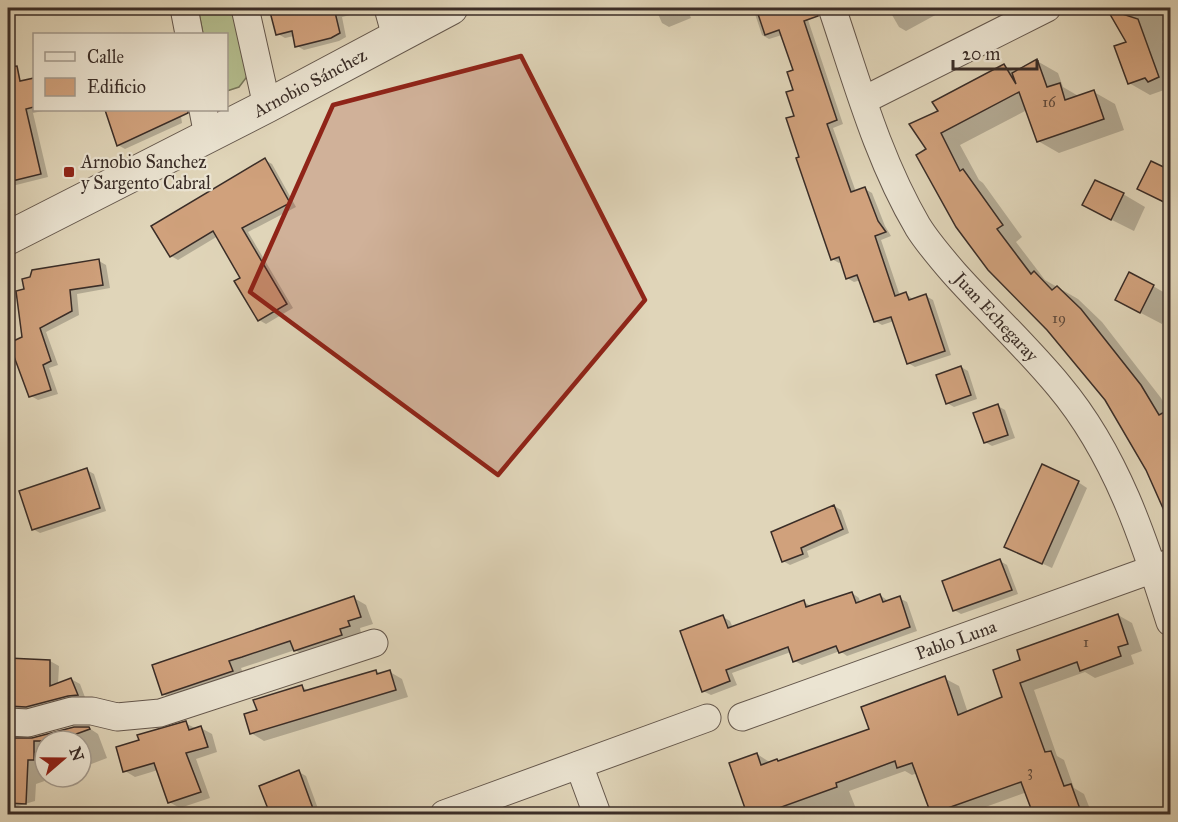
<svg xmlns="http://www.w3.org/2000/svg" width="1178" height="822" font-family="'IM FELL Great Primer',serif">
  <rect width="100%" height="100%" fill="#e0d5b9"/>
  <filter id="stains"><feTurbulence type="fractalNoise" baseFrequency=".00333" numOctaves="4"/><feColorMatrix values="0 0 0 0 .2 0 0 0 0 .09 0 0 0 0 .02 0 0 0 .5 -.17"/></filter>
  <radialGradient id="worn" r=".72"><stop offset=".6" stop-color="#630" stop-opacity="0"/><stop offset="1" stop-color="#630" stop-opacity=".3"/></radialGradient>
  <!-- green -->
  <path fill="#b4bd8e" stroke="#77755a" stroke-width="1.5" d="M198 8H234L248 72 246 78 239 87 227 91 226 34H203Z"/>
  <!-- shadow -->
  <g fill="#0003">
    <path d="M271 8H357L358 13 342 17 346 37 339 41 304 50 297 46 294 36 285 38 278 34Z"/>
    <path d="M651 8H687L691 18 669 27 662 23 658 14 652 10Z"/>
    <path d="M753 8H804L843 124 833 128 856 192 865 189 872 193 885 226 891 236 881 240 900 296 906 294 914 300 926 296 933 300 951 355 915 367 908 363 894 321 882 325 875 321 861 280 854 282 847 278 842 262 839 263 832 259 801 158 796 117 795 71 782 35 769 39 762 35Z"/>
    <path d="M888 8H936L939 13 906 31 899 27Z"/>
    <path d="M1136 8H1170V36L1162 41 1170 66V92L1169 93 1164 90 1150 95 1129 83 1128 43 1114 18Z"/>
    <path d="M1037 61 1058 73 1063 87 1080 97 1094 92 1115 104 1124 130 1059 153 1038 141 1027 110 960 145 979 180 983 183 1022 237 1016 242 1045 280 1078 299 1102 322 1161 398 1170 414V516L1168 515 1147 469 1106 400 928 149 940 112 1004 66 1016 73Z"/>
    <path d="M34 80V110H47L33 113 48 177 8 187V85Z"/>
    <path d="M106 110H180L182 123 125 149 118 145Z"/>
    <path d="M265 160 272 164 296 207 248 232 293 308 266 324 259 320 242 278 218 236 178 260 171 256Z"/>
    <path d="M1152 163 1170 172V206L1139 189Z"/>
    <path d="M1123 194 1145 207 1134 231 1106 217Z"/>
    <path d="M99 261 106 265 110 288 77 294 79 315 46 332 58 365 49 368 58 394 38 400 31 396 17 292Z"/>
    <path d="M1153 286 1170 296V307L1162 324 1139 312Z"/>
    <path d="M961 367 968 371 977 399 954 407 947 403Z"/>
    <path d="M998 406 1005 410 1015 438 992 446 985 442Z"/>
    <path d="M87 470 94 474 106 511 40 533 33 529Z"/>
    <path d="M1078 482 1087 488 1052 568 1006 547Z"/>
    <path d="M834 506 841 510 849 533 807 551 809 557 790 565 783 561Z"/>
    <path d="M1000 561 1007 565 1018 594 961 614 954 610Z"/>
    <path d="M852 593 859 598 860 603 880 595 887 600 888 602 899 598 907 602 917 631 847 656 840 651 802 665 795 661 791 652 732 673 737 685 711 695 703 691 723 617 730 621 733 628 804 602 812 607Z"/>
    <path d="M354 598 366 605 373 624 360 628 361 633 351 636 353 642 307 657 295 650 241 668 245 678 176 701 163 694Z"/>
    <path d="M1118 615 1132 623 1142 651 1131 655 1134 664 1095 678 1085 672 1034 690 1057 756 1064 760 1074 788 1084 794 1092 814H1034L1027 792 966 814H934L932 813 917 773 912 775 905 771 849 791 858 814H817L815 808 797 814H749L730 764 757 754 771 763 780 762 871 730 944 678 959 686 968 713 1004 698 1022 661Z"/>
    <path d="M8 660 50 661 59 666 58 684 71 679 80 684 86 700 8 715Z"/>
    <path d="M376 671 381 674 390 672 402 679 408 697 264 741 251 733 259 711 302 687 309 691Z"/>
    <path d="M185 723 197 729 201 728 212 734 217 752 196 759 210 798 180 808 169 802 158 770 135 777 125 771 141 741Z"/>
    <path d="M89 728 98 734 107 758 81 768V741H45V777H56L36 784 35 801 8 809V739L32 740Z"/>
    <path d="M299 772 306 776 320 814H272L261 787Z"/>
  </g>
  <!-- building -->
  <g fill="#d0a17c" stroke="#3a2d27" stroke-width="1.5">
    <path d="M269 8H334L340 33 331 38 295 47 292 31 276 35Z"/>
    <path d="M756 8H817L818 16 804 21 837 120 827 124 851 192 865 187 878 221 886 232 875 236 895 296 906 292 909 300 926 294 945 351 907 364 891 317 874 322 857 275 846 279 839 257 831 260 796 158 799 157 786 118 794 116 786 92 793 90 787 72 793 70 779 30 765 35Z"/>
    <path d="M1107 9 1138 19 1159 77 1148 82 1145 78 1128 84 1114 46 1126 42Z"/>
    <path d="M1037 59 1047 87 1060 83 1065 100 1094 90 1104 119 1037 142 1019 92 941 133 960 171 963 169 1003 225 997 229 1031 274 1034 271 1052 290 1057 286 1081 309 1141 385 1159 415 1170 409V524L1146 470 1105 400 1047 330 988 270 956 227 916 155 926 149 909 124 938 111 932 102 1004 64 1016 84 1012 73Z"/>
    <path d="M17 66 20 81 34 78V107L26 109 41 174 8 182V67Z"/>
    <path d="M105 110H188V113L117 146Z"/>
    <path d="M265 158 290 203 242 228 287 304 258 321 234 281 240 278 213 231 170 257 151 226Z"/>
    <path d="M1151 161 1170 170V205L1137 189Z"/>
    <path d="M1095 180 1124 193 1111 220 1082 205Z"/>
    <path d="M99 259 103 285 70 290 72 311 40 328 51 361 43 365 51 390 29 397 9 343 22 337 16 291 24 289 22 279 30 277 32 270Z"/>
    <path d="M1129 272 1154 285 1140 313 1115 300Z"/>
    <path d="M961 366 971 395 946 404 936 375Z"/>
    <path d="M998 404 1008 435 984 443 973 413Z"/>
    <path d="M1042 464 1079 481 1042 564 1004 547Z"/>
    <path d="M87 468 100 508 32 530 19 491Z"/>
    <path d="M834 505 843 529 801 548 803 554 782 562 771 532Z"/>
    <path d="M1000 559 1012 590 953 611 942 581Z"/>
    <path d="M852 592 856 603 880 594 883 602 900 596 910 627 839 653 836 646 793 662 788 647 726 670 730 681 702 692 680 631 723 615 728 628 804 600 806 607Z"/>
    <path d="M354 596 361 617 348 621 350 626 340 629 342 635 294 651 290 641 242 657 229 661 233 671 162 695 152 665Z"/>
    <path d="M1118 614 1128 644 1118 647 1121 656 1080 671 1077 662 1020 683 1045 752 1051 751 1064 786 1071 784 1080 809 1064 814H1033L1021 782 931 814 912 763 897 768 895 761 836 783 837 787 762 814H747L729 763 757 753 761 765 777 759 778 761 869 729 861 707 945 676 958 715 1002 697 993 670 1020 660 1017 650Z"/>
    <path d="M8 658 50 660V686L71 678 78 695 68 696 26 707 8 706Z"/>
    <path d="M376 670 377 674 390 670 396 690 250 734 244 714 257 710 253 700 302 685 304 691Z"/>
    <path d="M186 721 189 730 201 726 208 747 186 753 201 792 168 803 154 763 123 772 116 747 139 740 137 735Z"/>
    <path d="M74 727H89L90 729 57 741H34V760H28L26 804 8 803V738H32Z"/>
    <path d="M299 770 315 814H270L259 786Z"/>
  </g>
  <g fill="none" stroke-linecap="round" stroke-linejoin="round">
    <defs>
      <g id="minor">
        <path d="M184 8 189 34"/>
        <path d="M245 8 267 106"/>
        <path d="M388 8 396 37"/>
        <path d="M832 8C857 82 878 159 918 227 928 243 941 258 954 273 988 311 1026 346 1059 386 1116 454 1144 539 1170 622"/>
        <path d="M864 100 1047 8"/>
        <path d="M203 110 208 136"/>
        <path d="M742 717 1170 563"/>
        <path d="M8 722 28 723 72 711H92L117 717 160 713 374 643"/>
        <path d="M579 765 597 814"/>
        <path d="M444 814 707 718"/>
      </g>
      <path id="tertiary" d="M8 238 267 106 451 8"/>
    </defs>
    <!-- minor casing -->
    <use href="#minor" stroke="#64574c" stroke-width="29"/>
    <!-- tertiary casing -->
    <use href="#tertiary" stroke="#64574c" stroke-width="35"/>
    <!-- minor -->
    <use href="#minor" stroke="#ebe4d2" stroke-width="27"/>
    <!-- tertiary -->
    <use href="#tertiary" stroke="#ebe4d2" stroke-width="33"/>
  </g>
  <!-- marked area -->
  <path fill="#8f2418" fill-opacity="0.2" stroke="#8f2418" stroke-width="4.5" stroke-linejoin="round" d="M521 56 645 300 498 475 250 292 333 105Z"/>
  <!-- markers -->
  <rect fill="#8f2418" stroke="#ebe4d2" stroke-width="2" x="63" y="166" width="12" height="12" rx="3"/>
  <g text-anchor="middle" stroke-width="4.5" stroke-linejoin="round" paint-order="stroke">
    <!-- number labels -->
    <g font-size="15" fill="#604a3c">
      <text x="1049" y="107">16</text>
      <text x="1059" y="323">19</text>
      <text x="1086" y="647">1</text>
      <text x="1030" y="776">3</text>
    </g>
    <!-- street labels -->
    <g font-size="18" fill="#3a2d27" stroke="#ebe4d2">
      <text transform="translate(310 83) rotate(-28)" y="6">Arnobio Sánchez</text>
      <text transform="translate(996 317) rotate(47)" y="6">Juan Echegaray</text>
      <text transform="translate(956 640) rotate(-20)" y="6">Pablo Luna</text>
    </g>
    <!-- poi labels -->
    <g font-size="18" fill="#3a2d27" stroke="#ebe4d2" text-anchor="start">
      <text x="81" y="168">Arnobio Sanchez<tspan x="81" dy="21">y Sargento Cabral</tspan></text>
    </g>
  </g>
  <!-- margin -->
  <rect width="1178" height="822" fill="none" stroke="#e0d5b9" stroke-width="30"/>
  <rect x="9" y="9" width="1160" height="804" fill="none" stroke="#3a2d27" stroke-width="3"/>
  <rect x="15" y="15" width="1148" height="792" fill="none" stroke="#3a2d27" stroke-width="1.5"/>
  <!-- legend -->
  <rect x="33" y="33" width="195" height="78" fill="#ebe4d2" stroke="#a49b8e" stroke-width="1.5"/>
  <rect x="45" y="52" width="30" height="9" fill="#ebe4d2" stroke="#a49b8e" stroke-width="1.5"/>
  <text x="87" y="63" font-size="18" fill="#3a2d27">Calle</text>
  <rect x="45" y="78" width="30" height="18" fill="#d0a17c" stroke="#a49b8e" stroke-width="1.5"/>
  <text x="87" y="93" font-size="18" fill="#3a2d27">Edificio</text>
  <!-- north arrow -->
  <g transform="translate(63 759) rotate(70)"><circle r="28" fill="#ebe4d2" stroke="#a49b8e" stroke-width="1.5"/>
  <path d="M0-4.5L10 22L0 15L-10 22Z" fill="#8f2418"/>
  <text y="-9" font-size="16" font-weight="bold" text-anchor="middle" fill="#3a2d27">N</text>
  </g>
  <!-- scale -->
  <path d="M953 60v9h84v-9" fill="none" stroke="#3a2d27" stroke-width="3"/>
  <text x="962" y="60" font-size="18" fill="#3a2d27" stroke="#ebe4d2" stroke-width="4.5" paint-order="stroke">20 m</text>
  <rect width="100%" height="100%" filter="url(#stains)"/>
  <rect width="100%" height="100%" fill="url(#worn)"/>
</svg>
